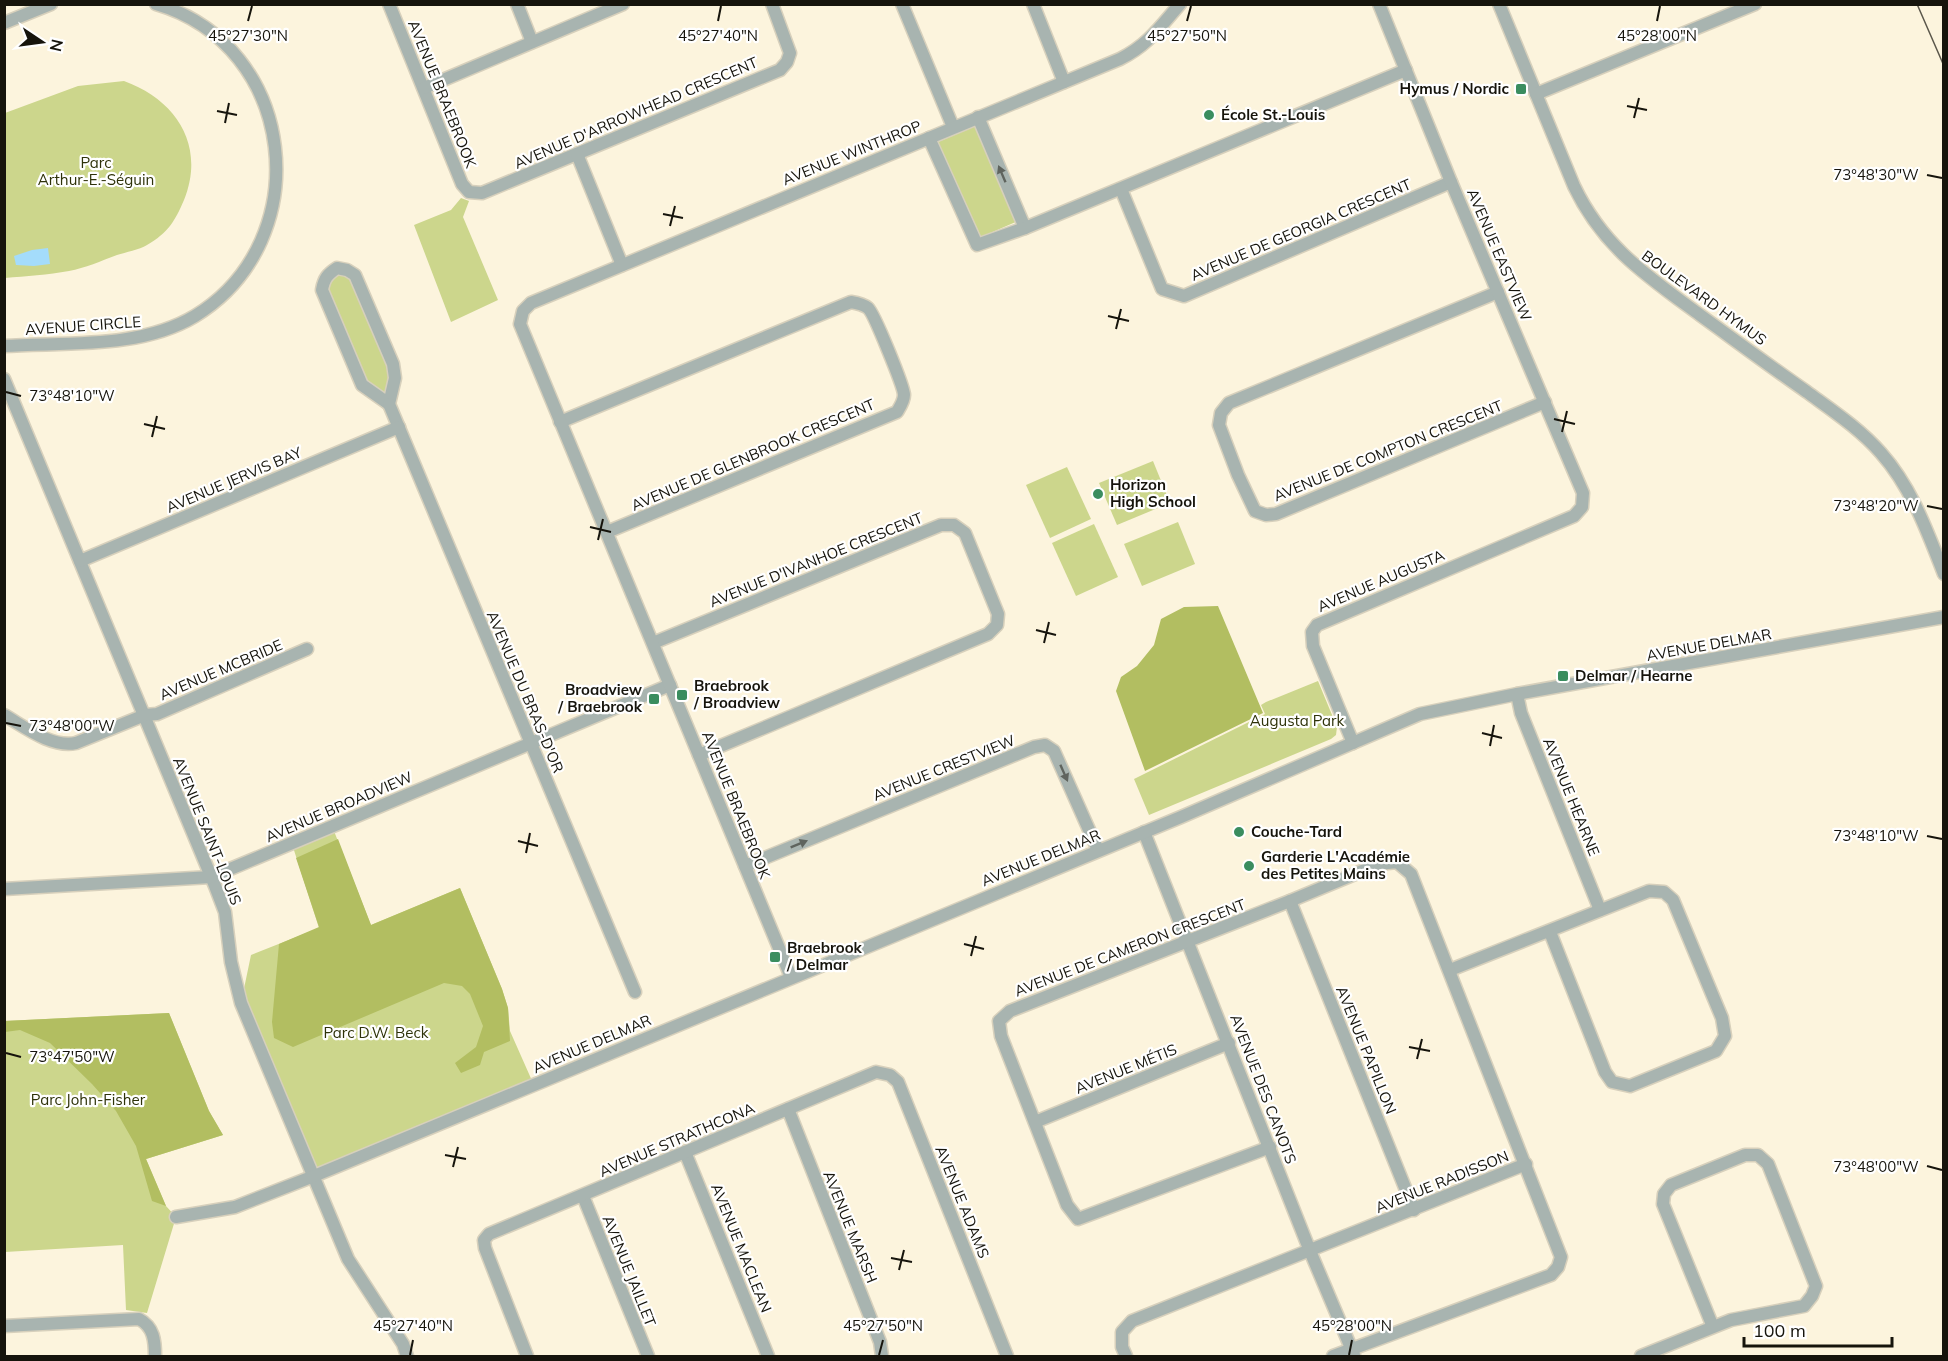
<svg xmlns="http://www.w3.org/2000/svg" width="1948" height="1361" font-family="Mulish,sans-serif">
  <rect width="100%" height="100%" fill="#fcf4dd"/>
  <!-- green -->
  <g fill="#ccd68c">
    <path d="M124 81C176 100 206 145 184 200 175 221 168 233 147 245 139 250 126 252 117 255 101 261 85 268 69 271 48 275 26 276 5 278V113L78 86Z"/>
    <path d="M978 125 1018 221 981 237 938 142Z"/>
    <path d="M461 198 469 201 463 217 498 300 451 322 414 225 451 210Z"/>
    <path d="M347 270 393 364 389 404 370 392 323 281Z"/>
    <path d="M1153 461 1170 503 1117 525 1099 483Z"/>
    <path d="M1067 467 1091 519 1050 538 1026 485Z"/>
    <path d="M1178 522 1195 564 1142 586 1124 544Z"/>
    <path d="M1094 524 1118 577 1076 596 1052 543Z"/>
    <path d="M1318 681 1337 727 1336 735 1331 739 1149 815 1134 779 1265 714 1261 705 1266 702Z"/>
    <path d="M332 826 371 925 460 888 502 989 508 1008 510 1031 533 1083 314 1176 241 1003 251 955 319 928 292 844Z"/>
    <path d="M169 1013 209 1111 223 1135 146 1159 166 1206 176 1217 147 1313 126 1310 123 1245 5 1252V1021Z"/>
  </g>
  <!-- forest -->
  <g fill="#b2be61">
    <path d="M1218 606 1263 713 1145 771 1116 691 1121 677 1137 666 1154 645 1161 619 1184 607Z"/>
    <path d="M338 839 371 925 460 888 502 989 508 1008 510 1041 484 1052 480 1065 461 1073 455 1063 476 1047 483 1026 470 994 462 986 444 983 293 1047 274 1038 272 1022 279 944 319 927 296 858Z"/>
    <path d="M169 1013 209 1111 223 1135 146 1159 166 1206 152 1201 136 1146 116 1111 92 1084 50 1043 20 1030 5 1032 4 1021Z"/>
  </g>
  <!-- water -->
  <path fill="#a4dcfb" d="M48 248 50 264 34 266 16 265 14 256 32 250Z"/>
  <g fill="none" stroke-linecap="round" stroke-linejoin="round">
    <defs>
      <g id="minor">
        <path d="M389 4 462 184 469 192 482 193 780 70 787 62 790 53 772 4"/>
        <path d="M517 4 532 42"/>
        <path d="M902 4 953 127"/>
        <path d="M1033 4 1064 82"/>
        <path d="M1499 4 1574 186C1603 247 1647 276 1700 315 1736 341 1771 367 1807 392 1833 411 1860 429 1881 453 1912 488 1927 531 1944 574"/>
        <path d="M4 23 51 4"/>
        <path d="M424 88 623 4"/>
        <path d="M1536 94 1755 4"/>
        <path d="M978 117 1025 228"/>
        <path d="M929 138 977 245 1025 228 1406 70"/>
        <path d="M577 154 622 265"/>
        <path d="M1121 189 1162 289 1184 296 1451 182"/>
        <path d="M337 268 347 270 355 275 393 364 395 378 389 404 362 385 322 290C324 278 328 274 337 268Z"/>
        <path d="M1498 292 1229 403 1221 413 1219 425 1238 475 1255 511 1266 515 1276 514 1545 402"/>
        <path d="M4 346C67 342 140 349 195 316 319 240 297 45 156 4"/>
        <path d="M4 379 215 886 225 912 231 962 241 1003 348 1259 403 1344 407 1356"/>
        <path d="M389 404 635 992"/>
        <path d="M560 422 851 302C857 303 863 304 868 308 874 313 904 387 904 395 904 401 900 407 897 412L607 532"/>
        <path d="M80 561 399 427"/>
        <path d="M653 643 941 525H954L965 533 998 614 997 625 988 634 699 755"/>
        <path d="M1517 694 1521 713 1600 910"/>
        <path d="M4 715C25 727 51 748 76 743L145 715 157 714 307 649"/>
        <path d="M1353 743 1313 646 1312 632 1317 625 1574 516 1582 507 1583 493 1451 182 1379 4"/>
        <path d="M1144 832 1310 1251 1354 1355"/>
        <path d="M745 866 1034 747 1045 745 1054 751 1098 850"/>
        <path d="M4 889 211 877 670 685"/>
        <path d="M1290 901 1414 1210"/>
        <path d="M1450 970 1649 891 1664 892 1673 900 1722 1018 1725 1036 1716 1051 1630 1086 1612 1082 1605 1072 1550 932"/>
        <path d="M791 977 520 324 523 311 531 303 1120 59C1148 45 1160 27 1180 4"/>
        <path d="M788 1109 880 1342 882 1356"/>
        <path d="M1035 1122 1229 1043"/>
        <path d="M1270 1147 1078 1219 1067 1205 1001 1036 999 1021 1010 1011 1290 901 1379 864 1397 862 1411 874 1561 1257 1558 1267 1551 1275 1333 1356"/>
        <path d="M685 1152 768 1356"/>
        <path d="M583 1196 648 1356"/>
        <path d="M176 1217 235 1207 314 1176 1181 817 1420 714 1517 694 1944 617"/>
        <path d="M4 1326 139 1319C154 1327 155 1341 155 1356"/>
        <path d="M527 1356 485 1248 484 1240 489 1234 876 1072 890 1075 898 1082 1007 1356"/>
        <path d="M1126 1356 1122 1347V1332L1132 1321 1526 1164"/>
        <path d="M1641 1356 1731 1320 1804 1306 1812 1296 1816 1286 1768 1164 1758 1155H1745L1671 1185 1664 1194 1663 1204 1713 1327"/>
      </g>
    </defs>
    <!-- minor casing -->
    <use href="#minor" stroke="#d7d0bc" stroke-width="15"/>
    <!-- minor -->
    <use href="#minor" stroke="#a8b4b0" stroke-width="12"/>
    <!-- tram -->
    <path stroke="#5b574b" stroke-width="1.5" d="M1917 4 1944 66"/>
  </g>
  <!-- one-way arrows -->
  <defs><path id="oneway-solid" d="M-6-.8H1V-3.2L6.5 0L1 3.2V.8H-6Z" transform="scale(1.5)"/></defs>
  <g fill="#5f645e">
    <use href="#oneway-solid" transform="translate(1002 174) rotate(-113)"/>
    <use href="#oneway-solid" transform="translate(1064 773) rotate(66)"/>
    <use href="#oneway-solid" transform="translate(799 844) rotate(-22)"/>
  </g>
  <!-- ticks -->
  <path fill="none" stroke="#16140c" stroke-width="2" d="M248 21 252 6M718 21 721 6M1187 21 1191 6M1657 21 1660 6M1627 106 1647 110M217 111 237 115M1634 118 1639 98M225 123 229 103M1927 175 1942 178M663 214 683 218M670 226 675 206M1108 316 1129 321M1116 329 1121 309M6 392 21 396M1554 419 1575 424M144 424 165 429M1562 432 1567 411M152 437 157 416M1927 506 1942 509M590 527 611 532M598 540 603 519M1036 630 1056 635M1044 643 1049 622M6 723 21 726M1482 733 1502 738M1490 746 1494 725M1927 836 1942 839M518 841 538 846M526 853 530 833M964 944 984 949M971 956 976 936M1409 1047 1430 1051M6 1053 21 1057M1417 1059 1422 1039M445 1155 466 1159M1927 1166 1942 1170M453 1167 458 1147M891 1258 912 1262M899 1270 904 1250M410 1355 413 1340M879 1355 883 1340M1349 1355 1352 1340"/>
  <!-- markers -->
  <g fill="#3a8d5f" stroke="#fff" stroke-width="2">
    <rect x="1515" y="83" width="12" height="12" rx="3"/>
    <circle cx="1209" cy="115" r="6"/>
    <circle cx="1098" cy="494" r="6"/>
    <rect x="1557" y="670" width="12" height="12" rx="3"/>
    <rect x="676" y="689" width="12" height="12" rx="3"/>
    <rect x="648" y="693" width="12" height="12" rx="3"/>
    <circle cx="1239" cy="832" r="6"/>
    <circle cx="1249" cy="866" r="6"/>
    <rect x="769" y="951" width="12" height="12" rx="3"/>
  </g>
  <g text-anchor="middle" stroke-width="4.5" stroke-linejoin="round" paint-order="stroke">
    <!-- poi labels -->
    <g font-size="15" font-weight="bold" fill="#16140c" stroke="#fff" text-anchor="start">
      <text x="1509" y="94" text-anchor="end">Hymus / Nordic</text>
      <text x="1221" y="120">École St.-Louis</text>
      <text x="1110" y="490">Horizon<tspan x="1110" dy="17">High School</tspan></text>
      <text x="1575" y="681">Delmar / Hearne</text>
      <text x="694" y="691">Braebrook<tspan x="694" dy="17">/ Broadview</tspan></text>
      <text x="642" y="695" text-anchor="end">Broadview<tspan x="642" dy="17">/ Braebrook</tspan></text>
      <text x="1251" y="837">Couche-Tard</text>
      <text x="1261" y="862">Garderie L'Académie<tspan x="1261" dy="17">des Petites Mains</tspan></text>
      <text x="787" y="953">Braebrook<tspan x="787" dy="17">/ Delmar</tspan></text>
    </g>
    <!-- street labels -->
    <g font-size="15" fill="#16140c" stroke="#fff">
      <text transform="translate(442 94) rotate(68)" y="5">AVENUE BRAEBROOK</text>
      <text transform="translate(636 113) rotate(-23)" y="5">AVENUE D'ARROWHEAD CRESCENT</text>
      <text transform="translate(852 153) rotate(-22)" y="5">AVENUE WINTHROP</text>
      <text transform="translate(1301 230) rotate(-23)" y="5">AVENUE DE GEORGIA CRESCENT</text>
      <text transform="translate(1499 255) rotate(67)" y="5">AVENUE EASTVIEW</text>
      <text transform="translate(1704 298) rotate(36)" y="5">BOULEVARD HYMUS</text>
      <text transform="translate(83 326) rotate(-4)" y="5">AVENUE CIRCLE</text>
      <text transform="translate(1388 451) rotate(-22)" y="5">AVENUE DE COMPTON CRESCENT</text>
      <text transform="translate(753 455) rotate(-23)" y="5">AVENUE DE GLENBROOK CRESCENT</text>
      <text transform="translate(234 480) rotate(-23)" y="5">AVENUE JERVIS BAY</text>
      <text transform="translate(816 560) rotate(-22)" y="5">AVENUE D'IVANHOE CRESCENT</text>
      <text transform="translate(1381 581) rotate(-23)" y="5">AVENUE AUGUSTA</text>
      <text transform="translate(1709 645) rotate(-10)" y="5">AVENUE DELMAR</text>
      <text transform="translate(221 670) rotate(-23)" y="5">AVENUE MCBRIDE</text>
      <text transform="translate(525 692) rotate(67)" y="5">AVENUE DU BRAS-D'OR</text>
      <text transform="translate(944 768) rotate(-22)" y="5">AVENUE CRESTVIEW</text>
      <text transform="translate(1571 797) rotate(68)" y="5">AVENUE HEARNE</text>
      <text transform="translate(736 805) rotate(68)" y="5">AVENUE BRAEBROOK</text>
      <text transform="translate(339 807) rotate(-23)" y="5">AVENUE BROADVIEW</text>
      <text transform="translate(207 831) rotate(68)" y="5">AVENUE SAINT-LOUIS</text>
      <text transform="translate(1041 858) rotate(-22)" y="5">AVENUE DELMAR</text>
      <text transform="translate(1130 948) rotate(-21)" y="5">AVENUE DE CAMERON CRESCENT</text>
      <text transform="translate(592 1044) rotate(-23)" y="5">AVENUE DELMAR</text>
      <text transform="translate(1366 1050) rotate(68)" y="5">AVENUE PAPILLON</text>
      <text transform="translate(1126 1069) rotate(-22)" y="5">AVENUE MÉTIS</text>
      <text transform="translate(1263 1089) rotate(69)" y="5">AVENUE DES CANOTS</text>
      <text transform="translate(677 1140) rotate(-23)" y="5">AVENUE STRATHCONA</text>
      <text transform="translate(1442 1182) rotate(-22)" y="5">AVENUE RADISSON</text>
      <text transform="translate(962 1202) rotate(68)" y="5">AVENUE ADAMS</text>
      <text transform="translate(850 1227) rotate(68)" y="5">AVENUE MARSH</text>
      <text transform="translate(741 1248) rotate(68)" y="5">AVENUE MACLEAN</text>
      <text transform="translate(629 1271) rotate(68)" y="5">AVENUE JAILLET</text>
    </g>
    <!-- park labels -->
    <g font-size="15" fill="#2e3209" stroke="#fff">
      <text x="96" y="168">Parc<tspan x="96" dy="17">Arthur-E.-Séguin</tspan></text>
      <text x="1297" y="726">Augusta Park</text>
      <text x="376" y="1038">Parc D.W. Beck</text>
      <text x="88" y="1105">Parc John-Fisher</text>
    </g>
  </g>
  <g font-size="15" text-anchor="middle" fill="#16140c" stroke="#fff" stroke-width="4.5" stroke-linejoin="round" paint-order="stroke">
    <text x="248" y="41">45°27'30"N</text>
    <text x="718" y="41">45°27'40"N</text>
    <text x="1187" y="41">45°27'50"N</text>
    <text x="1657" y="41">45°28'00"N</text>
    <text x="1876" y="180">73°48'30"W</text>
    <text x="72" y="401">73°48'10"W</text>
    <text x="1876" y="511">73°48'20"W</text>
    <text x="72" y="731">73°48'00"W</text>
    <text x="1876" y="841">73°48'10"W</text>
    <text x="72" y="1062">73°47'50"W</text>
    <text x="1876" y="1172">73°48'00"W</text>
    <text x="413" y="1331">45°27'40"N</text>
    <text x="883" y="1331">45°27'50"N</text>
    <text x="1352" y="1331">45°28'00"N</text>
  </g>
  <!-- border -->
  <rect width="1948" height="1361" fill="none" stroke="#16140c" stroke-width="12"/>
  <!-- north arrow -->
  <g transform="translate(42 42) rotate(103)" stroke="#ffffff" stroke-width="4.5" paint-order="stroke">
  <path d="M0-4.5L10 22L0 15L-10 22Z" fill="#16140c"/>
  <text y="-9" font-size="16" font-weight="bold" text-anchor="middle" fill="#16140c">N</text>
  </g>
  <!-- scale -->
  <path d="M1744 1337v9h148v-9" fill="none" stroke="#16140c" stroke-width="3"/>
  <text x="1753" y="1337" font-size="18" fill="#16140c" stroke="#ffffff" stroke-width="4.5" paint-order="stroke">100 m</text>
</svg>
